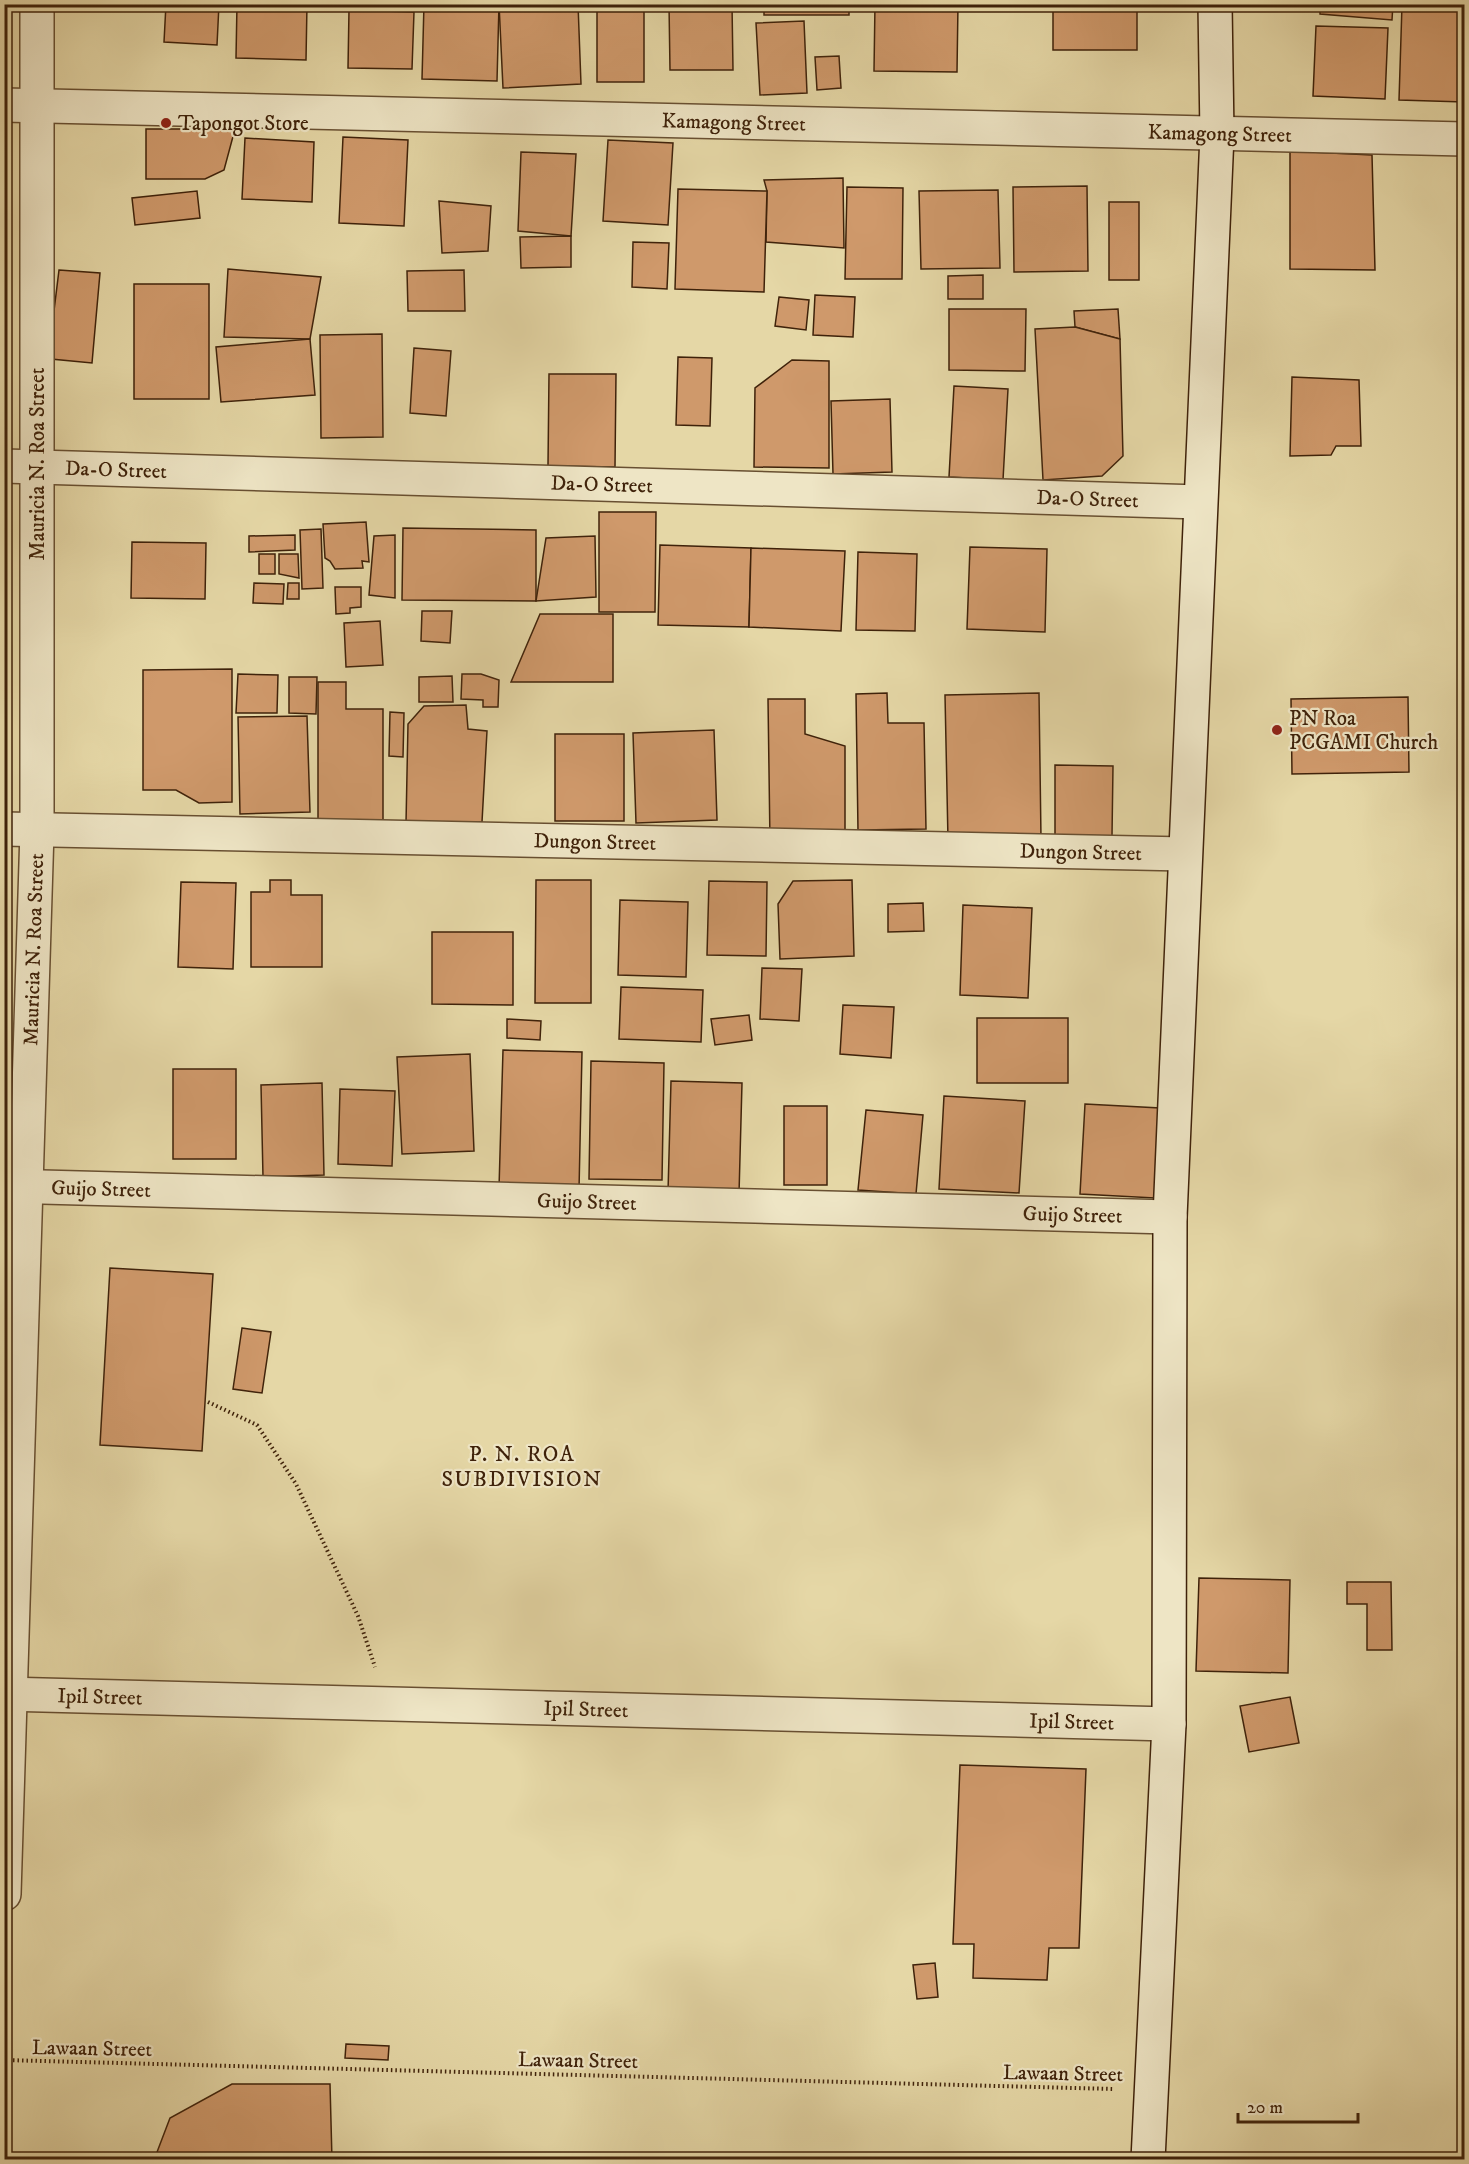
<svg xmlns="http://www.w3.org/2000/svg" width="1469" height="2164" font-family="'IM FELL DW Pica',serif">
  <rect width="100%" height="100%" fill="#e5d7a6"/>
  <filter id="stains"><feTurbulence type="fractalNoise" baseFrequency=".00333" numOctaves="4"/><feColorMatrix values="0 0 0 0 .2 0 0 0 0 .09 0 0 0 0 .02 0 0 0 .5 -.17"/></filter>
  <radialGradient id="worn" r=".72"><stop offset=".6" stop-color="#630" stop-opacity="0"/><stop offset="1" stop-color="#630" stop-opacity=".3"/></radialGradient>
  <!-- building -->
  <g fill="#cf996b" stroke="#3f220a" stroke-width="1.5">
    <path d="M166 4H219L217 45 164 42Z"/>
    <path d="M237 4H307L306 60 236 58Z"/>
    <path d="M424 4H499L497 81 422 79Z"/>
    <path d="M499 4H578L581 84 503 88Z"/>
    <rect x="597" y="4" width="47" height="78"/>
    <path d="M669 4H732L733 70H670Z"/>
    <rect x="764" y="4" width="85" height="11"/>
    <path d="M875 4H958L957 72 874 71Z"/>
    <rect x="1053" y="4" width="84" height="46"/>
    <path d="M1320 4H1393L1392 20 1320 14Z"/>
    <path d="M1402 5 1464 7V102L1399 100Z"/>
    <path d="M349 10 414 12 412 69 348 68Z"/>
    <path d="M804 21 807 93 760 95 756 23Z"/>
    <path d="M1316 26 1388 28 1385 99 1313 96Z"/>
    <path d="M839 56 841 88 817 90 815 57Z"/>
    <path d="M146 129H235L224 170 205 179H146Z"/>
    <path d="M343 137 408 140 404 226 339 223Z"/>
    <path d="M245 138 314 142 312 202 242 199Z"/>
    <path d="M608 140 673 143 668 225 603 221Z"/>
    <path d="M1290 151 1372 155 1375 270 1290 269Z"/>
    <path d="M521 152 576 154 571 236 518 231Z"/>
    <path d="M843 178 844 248 766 242 767 191 764 180Z"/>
    <path d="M1087 186 1088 271 1014 272 1013 187Z"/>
    <path d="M847 187 903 188 902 279H845Z"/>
    <path d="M678 189 767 191 764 292 675 289Z"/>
    <path d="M998 190 1000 268 921 269 919 191Z"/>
    <path d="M197 191 200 218 135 225 132 198Z"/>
    <path d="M439 201 491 206 488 251 442 253Z"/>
    <rect x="1109" y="202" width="30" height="78"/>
    <path d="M571 236V267L521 268 520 237Z"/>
    <path d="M633 242 669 243 667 289 632 287Z"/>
    <path d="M228 269 321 277 310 339 224 337Z"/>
    <path d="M59 270 100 273 92 363 51 359 52 327Z"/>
    <path d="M464 270 465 311H408L407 271Z"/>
    <path d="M983 275V299H948V276Z"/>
    <rect x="134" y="284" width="75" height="115"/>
    <path d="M815 295 855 297 853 337 813 335Z"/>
    <path d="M779 297 809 300 806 330 775 326Z"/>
    <path d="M949 309H1026L1025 371 949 370Z"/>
    <path d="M1118 309 1120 339 1075 327 1074 311Z"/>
    <path d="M1075 327 1120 339 1123 456 1102 476 1043 480 1035 329Z"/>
    <path d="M382 334 383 437 321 438 320 335Z"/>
    <path d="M310 339 315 395 221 402 216 347Z"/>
    <path d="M414 348 451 351 446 416 410 413Z"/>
    <path d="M678 357 712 358 710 426 676 425Z"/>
    <path d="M792 360 829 361V468L754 467 755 388Z"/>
    <path d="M549 374H616L615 467 548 466Z"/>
    <path d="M1292 377 1359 380 1361 446H1336L1331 455 1290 456Z"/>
    <path d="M954 386 1008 389 1003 480 949 477Z"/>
    <path d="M890 399 892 472 833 474 831 401Z"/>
    <path d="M599 512H656L655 612H599Z"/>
    <path d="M366 522 369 562 362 561 363 568 335 569 330 561 325 558 323 524Z"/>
    <path d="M403 528 536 530V601L402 600Z"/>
    <path d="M321 529 323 588 302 589 300 530Z"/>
    <path d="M295 535V550L249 552V536Z"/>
    <path d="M395 535V598L369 595 374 536Z"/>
    <path d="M595 536 596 597 536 601 546 538Z"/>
    <path d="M132 542 206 543 205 599 131 598Z"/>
    <path d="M660 545 751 548 749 627 658 625Z"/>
    <path d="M970 547 1047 549 1045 632 967 629Z"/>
    <path d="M751 548 845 551 841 631 749 627Z"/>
    <path d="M858 552 917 554 915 631 856 630Z"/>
    <rect x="259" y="554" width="16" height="20"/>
    <path d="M279 554H298L299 578 279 574Z"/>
    <path d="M254 583 284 584 283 604 253 603Z"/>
    <path d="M288 583H299V599H287Z"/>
    <path d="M335 587H361V607L350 608V613L336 614Z"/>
    <path d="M422 611H452L450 643 421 641Z"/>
    <path d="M540 614H613V682H511Z"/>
    <path d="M380 621 383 665 346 667 344 623Z"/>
    <path d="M232 669V802L199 803 176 790H143V670Z"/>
    <path d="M238 674 278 675 277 713H236Z"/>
    <path d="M462 674H481L499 680 498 707H483V700L461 699Z"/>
    <path d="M452 676 453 702H419V677Z"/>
    <path d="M289 677H317L316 714 289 713Z"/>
    <path d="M318 682H346V709H383V820H318Z"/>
    <path d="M887 693 888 723H924L926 829 858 830 856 694Z"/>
    <path d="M1039 693 1041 838 948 840 945 695Z"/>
    <path d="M1408 697 1409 772 1292 774 1291 699Z"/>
    <path d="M768 699H805V734L845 746V842H770Z"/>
    <path d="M466 705 468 729 487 731 482 822 468 824 406 823 408 724 424 706Z"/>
    <path d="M390 712 404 713 403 757 389 756Z"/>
    <path d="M307 716 310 812 240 814 238 717Z"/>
    <path d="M714 730 717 820 636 823 633 733Z"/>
    <rect x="555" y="734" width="69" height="87"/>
    <path d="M1055 765 1113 766 1112 836 1055 835Z"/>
    <path d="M270 880H291V895H322V967H251V892H270Z"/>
    <path d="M536 880H591V1003H535Z"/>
    <path d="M852 880 854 956 780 959 778 904 793 881Z"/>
    <path d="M709 881 767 882 766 956 707 955Z"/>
    <path d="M181 882 236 883 233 969 178 967Z"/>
    <path d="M620 900 688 902 686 977 618 975Z"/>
    <path d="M923 903 924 931 888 932V904Z"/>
    <path d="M963 905 1032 908 1028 998 960 995Z"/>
    <path d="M432 932H513V1005L432 1004Z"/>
    <path d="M762 968 802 969 799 1021 760 1019Z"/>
    <path d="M621 987 703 990 701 1042 619 1039Z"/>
    <path d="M843 1005 894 1007 891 1058 840 1054Z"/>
    <path d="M749 1015 752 1040 715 1045 711 1019Z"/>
    <rect x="977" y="1018" width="91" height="65"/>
    <path d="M507 1019 541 1021 540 1040 507 1038Z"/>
    <path d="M503 1050 582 1052 579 1190 499 1188Z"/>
    <path d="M470 1054 474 1151 402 1154 397 1057Z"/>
    <path d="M591 1061 664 1063 662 1180 589 1179Z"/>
    <rect x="173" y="1069" width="63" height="90"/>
    <path d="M671 1081 742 1083 739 1194 668 1192Z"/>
    <path d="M322 1083 324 1175 263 1177 261 1085Z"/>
    <path d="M340 1089 395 1091 392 1166 338 1164Z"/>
    <path d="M944 1096 1025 1101 1019 1193 939 1189Z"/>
    <path d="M1085 1104 1160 1108 1155 1198 1080 1194Z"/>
    <rect x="784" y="1106" width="43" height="79"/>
    <path d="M866 1110 923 1115 916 1194 858 1190Z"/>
    <path d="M110 1268 213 1274 202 1451 100 1445Z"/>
    <path d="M242 1328 271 1332 262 1393 233 1389Z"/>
    <path d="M1199 1578 1290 1580 1288 1673 1196 1671Z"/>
    <path d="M1347 1582H1391L1392 1650H1367V1604H1347Z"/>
    <path d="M1290 1697 1299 1743 1249 1752 1240 1706Z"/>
    <path d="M960 1765 1086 1769 1079 1948H1049L1047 1980 973 1978 974 1944H953Z"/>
    <path d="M935 1963 938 1997 917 1999 913 1965Z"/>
    <path d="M346 2044 389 2046 388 2060 345 2058Z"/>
    <path d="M232 2084H330L332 2160H154L170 2118Z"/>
  </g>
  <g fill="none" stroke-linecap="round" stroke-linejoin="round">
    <defs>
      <g id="street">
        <path id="s1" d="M4 105 1464 139"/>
        <path id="s2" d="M4 466 1200 502"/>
        <path id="s3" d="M4 829 1185 854"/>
        <path id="s4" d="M5 1186 1170 1217"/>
        <path id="s5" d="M4 1694 1169 1724"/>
        <path id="s6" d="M4 1894 37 831V4"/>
      </g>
      <path id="secondary" d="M1148 2160 1169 1724 1170 1217 1217 135 1215 4"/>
    </defs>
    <!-- street casing -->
    <use href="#street" stroke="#684f31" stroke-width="36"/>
    <!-- secondary casing -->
    <use href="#secondary" stroke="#3f220a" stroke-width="36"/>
    <!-- path -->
    <g stroke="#3f220a" stroke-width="4" stroke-dasharray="1.5 3" stroke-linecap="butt">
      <path d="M208 1402 257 1425 296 1484 358 1616 375 1667"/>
      <path d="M4 2060 1113 2089"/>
    </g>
    <!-- street -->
    <use href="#street" stroke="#eee5c5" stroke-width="33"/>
    <!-- secondary -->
    <use href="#secondary" stroke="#eee5c5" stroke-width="33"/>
  </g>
  <!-- markers -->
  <g fill="#8f2418" stroke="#eee5c5" stroke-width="2">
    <circle cx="166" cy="123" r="6"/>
    <circle cx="1277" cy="730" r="6"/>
  </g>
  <g text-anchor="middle" stroke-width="4.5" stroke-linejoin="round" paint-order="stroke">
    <!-- poi labels -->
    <g font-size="21" fill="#3f220a" stroke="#eee5c5" text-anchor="start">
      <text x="178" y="130">Tapongot Store</text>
      <text x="1289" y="725">PN Roa<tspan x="1289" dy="24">PCGAMI Church</tspan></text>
    </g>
    <!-- street labels -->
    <g font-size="21" fill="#3f220a" stroke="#eee5c5">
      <text dy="7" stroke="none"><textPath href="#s1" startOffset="730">Kamagong Street</textPath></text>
      <text dy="7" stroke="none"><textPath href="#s1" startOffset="1216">Kamagong Street</textPath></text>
      <text transform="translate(37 464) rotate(-90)" y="7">Mauricia N. Roa Street</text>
      <text dy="7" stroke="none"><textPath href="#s2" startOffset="112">Da-O Street</textPath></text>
      <text dy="7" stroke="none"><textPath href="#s2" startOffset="598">Da-O Street</textPath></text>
      <text dy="7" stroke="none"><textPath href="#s2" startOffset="1084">Da-O Street</textPath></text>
      <text dy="7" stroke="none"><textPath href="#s3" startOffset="591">Dungon Street</textPath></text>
      <text dy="7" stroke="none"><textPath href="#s3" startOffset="1077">Dungon Street</textPath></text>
      <text dy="7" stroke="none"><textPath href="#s6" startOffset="945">Mauricia N. Roa Street</textPath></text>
      <text dy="7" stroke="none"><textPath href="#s4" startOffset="96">Guijo Street</textPath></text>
      <text dy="7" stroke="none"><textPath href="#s4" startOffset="582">Guijo Street</textPath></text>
      <text dy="7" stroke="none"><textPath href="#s4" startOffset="1068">Guijo Street</textPath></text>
      <text dy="7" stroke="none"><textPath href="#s5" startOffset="96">Ipil Street</textPath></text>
      <text dy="7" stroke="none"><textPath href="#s5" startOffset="582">Ipil Street</textPath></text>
      <text dy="7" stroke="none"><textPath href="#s5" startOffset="1068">Ipil Street</textPath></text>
      <text transform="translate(92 2048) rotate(1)" y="7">Lawaan Street</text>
      <text transform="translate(578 2060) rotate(1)" y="7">Lawaan Street</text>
      <text transform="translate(1063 2073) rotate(1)" y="7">Lawaan Street</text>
    </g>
    <!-- neighbourhood labels -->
    <g font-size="22" letter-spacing="1.5" fill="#3f220a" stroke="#eee5c5">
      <text x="522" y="1461">P. N. ROA<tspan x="522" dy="25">SUBDIVISION</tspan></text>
    </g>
  </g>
  <!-- margin -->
  <rect width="1469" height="2164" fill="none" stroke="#e5d7a6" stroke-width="24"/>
  <rect x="6" y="6" width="1457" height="2152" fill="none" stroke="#3f220a" stroke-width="3"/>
  <rect x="12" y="12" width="1445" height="2140" fill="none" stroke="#3f220a" stroke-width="1.5"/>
  <!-- scale -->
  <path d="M1238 2113v9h120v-9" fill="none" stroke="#3f220a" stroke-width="3"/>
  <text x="1247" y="2113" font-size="18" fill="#3f220a" stroke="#eee5c5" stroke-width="4.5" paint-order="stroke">20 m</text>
  <rect width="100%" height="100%" filter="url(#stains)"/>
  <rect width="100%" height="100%" fill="url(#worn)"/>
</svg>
